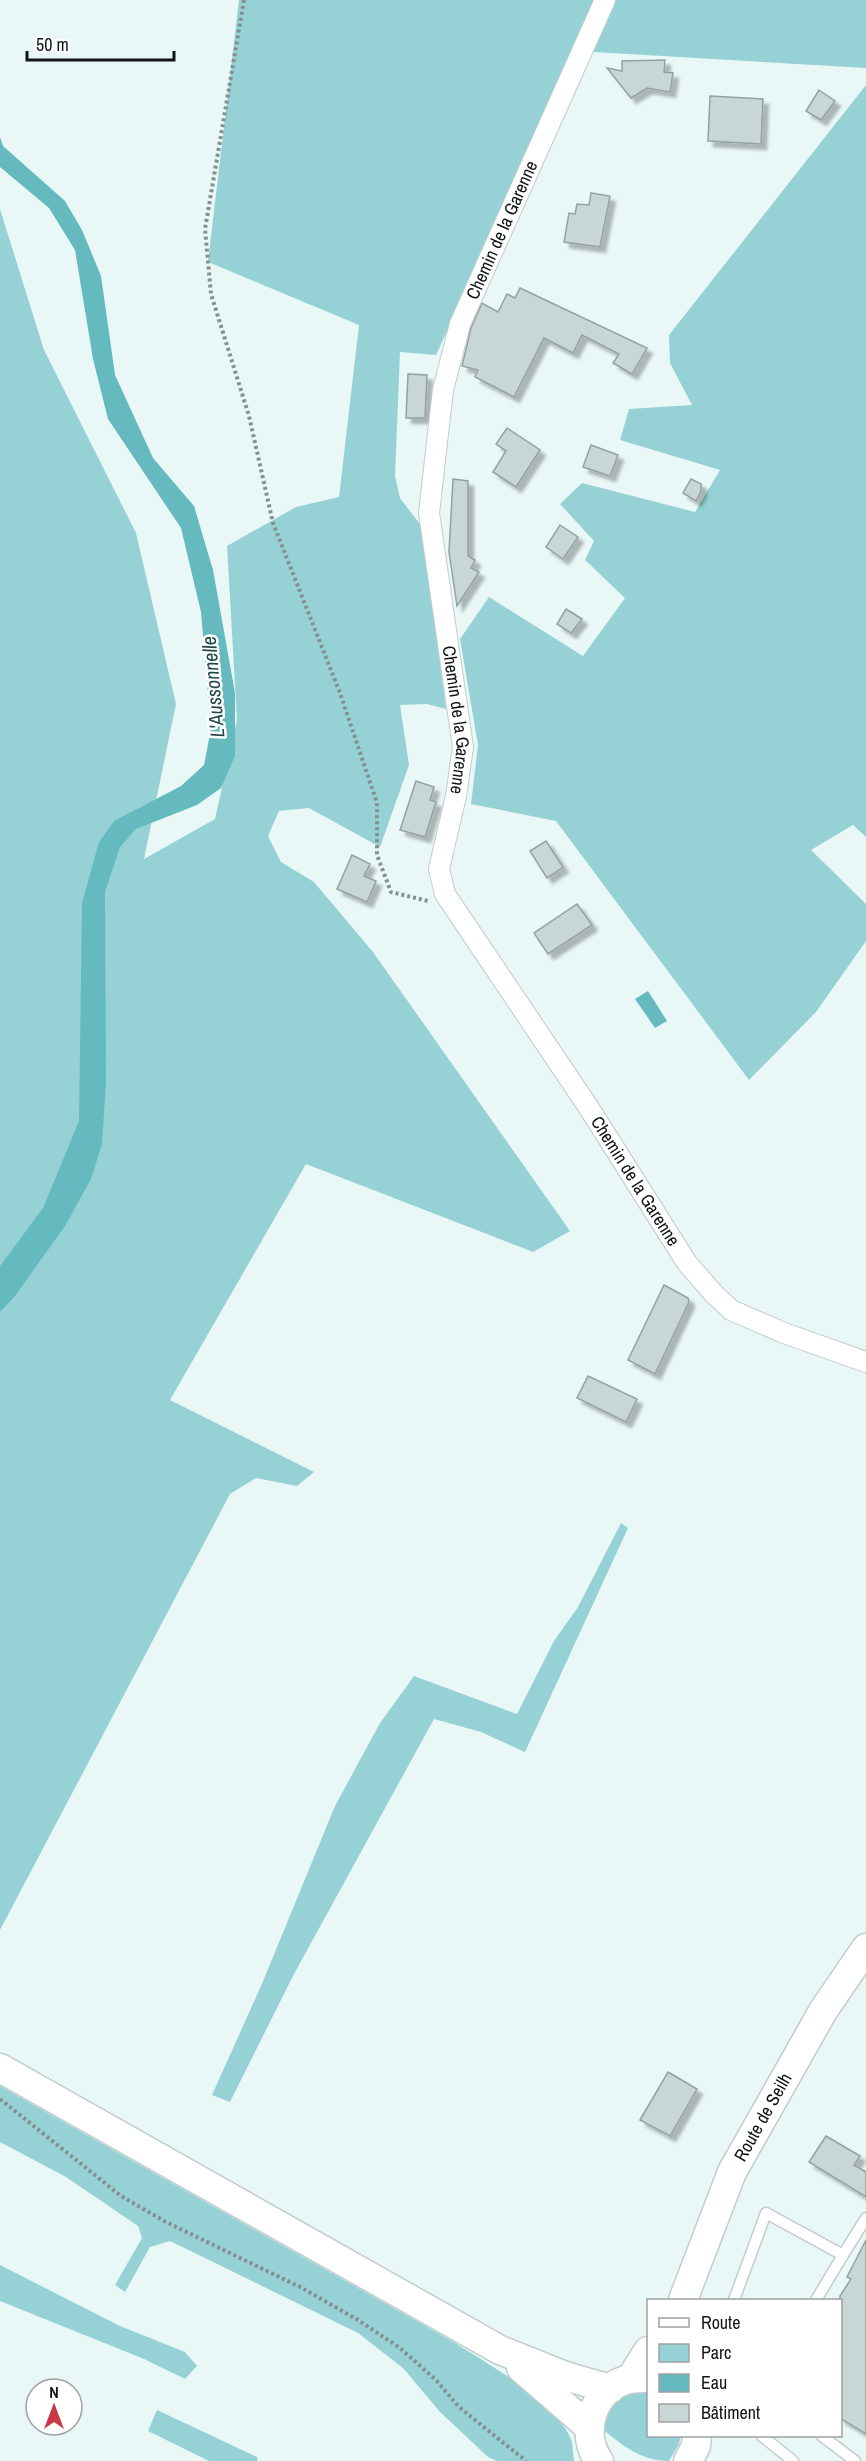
<svg xmlns="http://www.w3.org/2000/svg" width="866" height="2461" font-family="'Archivo Narrow',sans-serif">
  <defs>
    <filter id="shadow"><feDropShadow dx="5.5" dy="5.5" stdDeviation="1.5" flood-color="#0004"/></filter>
  </defs>
  <rect width="100%" height="100%" fill="#eaf7f7"/>
  <!-- green -->
  <g fill="#96d2d5">
    <path d="M239 0H866V68L577 51 436 355 400 352 395 476 400 498 423 528 446 709 427 704 400 705 409 765 380 847 309 808 279 811 268 836 281 862 314 882 373 952 570 1231 533 1252 306 1164 170 1400 314 1472 297 1486 256 1478 230 1494 0 1930V209L44 350 136 533 176 704 144 859 215 819 237 720 227 546 296 507 339 497 359 325 208 262Z"/>
    <path d="M866 85V837L853 825 811 850 866 904V941L816 1012 749 1080 556 821 471 804 478 745 460 639 489 597 583 656 625 598 585 560 594 541 560 504 582 483 695 512 720 470 620 440 629 409 692 405 670 363 669 335Z"/>
    <path d="M621 1523 628 1528 525 1752 481 1732 434 1719 294 1974 230 2102 212 2095 261 1986 335 1806 380 1723 414 1676 517 1714 554 1641 578 1607Z"/>
    <path d="M0 2086 452 2341C486 2363 559 2403 572 2442 573 2448 573 2455 574 2461H497L488 2457 440 2412 403 2368 358 2333 170 2241 150 2247 125 2292 115 2285 142 2238 138 2226 66 2177 0 2142Z"/>
    <path d="M0 2265 120 2326 185 2352 197 2366 185 2379 144 2359 0 2301Z"/>
    <path d="M637 2390 648 2391V2436H681L679 2444 669 2461C641 2461 622 2445 601 2428 609 2406 615 2397 637 2390Z"/>
    <path d="M157 2410 257 2457 258 2461H209L148 2431Z"/>
  </g>
  <!-- water -->
  <g fill="#64babf">
    <path d="M0 137 3 146 65 201 82 230 101 276 115 375 153 458 194 506 213 570 235 693V756L221 788 197 805 136 829 120 847 105 892 106 1082 102 1144 91 1179 65 1226 15 1296 0 1312V1266L43 1208 79 1121 82 903 99 842 114 821 181 786 204 765 211 729 201 612 181 528 108 419 93 359 75 250 49 208 0 167Z"/>
    <path d="M648 991 667 1021 655 1028 635 999Z"/>
  </g>
  <!-- building -->
  <g fill="#c9d6d6" stroke="#94a0a1" stroke-width="1.5" filter="url(#shadow)">
    <path d="M665 60 664 72 673 73 670 92 647 88 631 98 607 68 622 71V61Z"/>
    <path d="M819 90 835 101 821 120 806 111Z"/>
    <path d="M710 96 763 99 761 144 708 141Z"/>
    <path d="M591 193 610 196 600 247 564 242 569 213 575 214 577 204 589 205Z"/>
    <path d="M520 288 647 348 632 374 613 363 619 354 582 335 573 353 544 338 514 397 475 377 478 370 462 366 471 328 482 303 498 312 507 294 515 298Z"/>
    <path d="M408 374 427 375 425 418H406Z"/>
    <path d="M507 428 540 450 516 487 493 472 506 451 496 444Z"/>
    <path d="M591 445 618 455 610 476 583 467Z"/>
    <path d="M453 479 468 481V556L475 560 471 568 479 572 457 606 449 552Z"/>
    <path d="M691 479 701 484V491L696 501 683 493Z"/>
    <path d="M560 525 578 537 563 559 546 547Z"/>
    <path d="M566 609 582 619 571 633 557 624Z"/>
    <path d="M416 781 434 787 430 800 436 802 425 837 400 830Z"/>
    <path d="M546 841 563 867 547 878 530 851Z"/>
    <path d="M352 855 370 864 364 876 376 881 367 902 337 889Z"/>
    <path d="M577 904 592 925 548 954 534 933Z"/>
    <path d="M664 1285 688 1298 689 1302 655 1374 628 1360Z"/>
    <path d="M588 1376 637 1399 626 1422 577 1398Z"/>
    <path d="M668 2072 697 2089 670 2136 640 2120Z"/>
    <path d="M826 2136 860 2156 854 2165 866 2172V2197L809 2162Z"/>
    <path d="M866 2240V2434L840 2418V2296L851 2279 847 2277Z"/>
  </g>
  <g fill="none" stroke-linecap="round" stroke-linejoin="round">
    <defs>
      <g id="lane">
        <path d="M843 2255 866 2218"/>
        <path d="M734 2300 766 2213 843 2255 816 2300"/>
        <path d="M762 2436 793 2461"/>
        <path d="M822 2436 855 2461"/>
      </g>
      <g id="street">
        <path id="s1" d="M605 0 460 324 443 390 429 513 463 747 456 796 439 869 445 894 589 1108 687 1263 714 1294 731 1310 784 1333 866 1362"/>
      </g>
      <g id="secondary">
        <path d="M0 2068 500 2350 565 2376 610 2389"/>
        <path id="s2" d="M683 2300 732 2172 823 2011 866 1948"/>
        <path d="M521 2368 589 2427"/>
        <path d="M631 2378 648 2351"/>
        <path d="M599 2461C578 2432 594 2386 630 2379 636 2378 643 2378 648 2378"/>
        <path d="M688 2461 696 2446 697 2436"/>
      </g>
    </defs>
    <!-- lane casing -->
    <use href="#lane" stroke="#c0cccd" stroke-width="13"/>
    <!-- street casing -->
    <use href="#street" stroke="#c0cccd" stroke-width="22"/>
    <!-- secondary casing -->
    <use href="#secondary" stroke="#c0cccd" stroke-width="31"/>
    <!-- path -->
    <g stroke="#868f8f" stroke-width="4" stroke-dasharray="3 3" stroke-linecap="butt">
      <path d="M244 0 205 229 211 294 249 416 273 523 340 693 377 803V855L391 892 428 901"/>
      <path d="M0 2099 121 2196 164 2221 302 2288 358 2320 400 2348 436 2380 459 2407 526 2461"/>
    </g>
    <!-- lane -->
    <use href="#lane" stroke="#fff" stroke-width="10"/>
    <!-- street -->
    <use href="#street" stroke="#fff" stroke-width="20"/>
    <!-- secondary -->
    <use href="#secondary" stroke="#fff" stroke-width="28"/>
  </g>
  <g text-anchor="middle" stroke-width="5" stroke-linejoin="round" paint-order="stroke">
    <!-- street labels -->
    <g font-size="18" fill="#101415" stroke="#fff">
      <text transform="translate(502 230) rotate(-66)" y="6">Chemin de la Garenne</text>
      <text dy="6" stroke="none"><textPath href="#s1" startOffset="756">Chemin de la Garenne</textPath></text>
      <text dy="6" stroke="none"><textPath href="#s1" startOffset="1278">Chemin de la Garenne</textPath></text>
      <text dy="6" stroke="none"><textPath href="#s2" startOffset="200">Route de Seilh</textPath></text>
    </g>
    <!-- water labels -->
    <g font-size="20" font-style="italic" fill="#20484a" stroke="#fff">
      <text transform="translate(213 687) rotate(-95)" y="7">L'Aussonnelle</text>
    </g>
  </g>
  <!-- legend -->
  <rect x="647" y="2299" width="195" height="138" fill="#ffffff" stroke="#9fa1a1" stroke-width="1.5"/>
  <rect x="659" y="2318" width="30" height="9" fill="#ffffff" stroke="#9fa1a1" stroke-width="1.5"/>
  <text x="701" y="2329" font-size="18" fill="#101415">Route</text>
  <rect x="659" y="2344" width="30" height="18" fill="#96d2d5" stroke="#9fa1a1" stroke-width="1.5"/>
  <text x="701" y="2359" font-size="18" fill="#101415">Parc</text>
  <rect x="659" y="2374" width="30" height="18" fill="#64babf" stroke="#9fa1a1" stroke-width="1.5"/>
  <text x="701" y="2389" font-size="18" fill="#101415">Eau</text>
  <rect x="659" y="2404" width="30" height="18" fill="#c9d6d6" stroke="#9fa1a1" stroke-width="1.5"/>
  <text x="701" y="2419" font-size="18" fill="#101415">Bâtiment</text>
  <!-- north arrow -->
  <g transform="translate(54 2407)"><circle r="28" fill="#ffffff" stroke="#9fa1a1" stroke-width="1.5"/>
  <path d="M0-4.5L10 22L0 15L-10 22Z" fill="#c93948"/>
  <text y="-9" font-size="16" font-weight="bold" text-anchor="middle" fill="#101415">N</text>
  </g>
  <!-- scale -->
  <path d="M27 51v9h147v-9" fill="none" stroke="#101415" stroke-width="3"/>
  <text x="36" y="51" font-size="18" fill="#101415" stroke="#ffffff" stroke-width="4.5" paint-order="stroke">50 m</text>
</svg>
